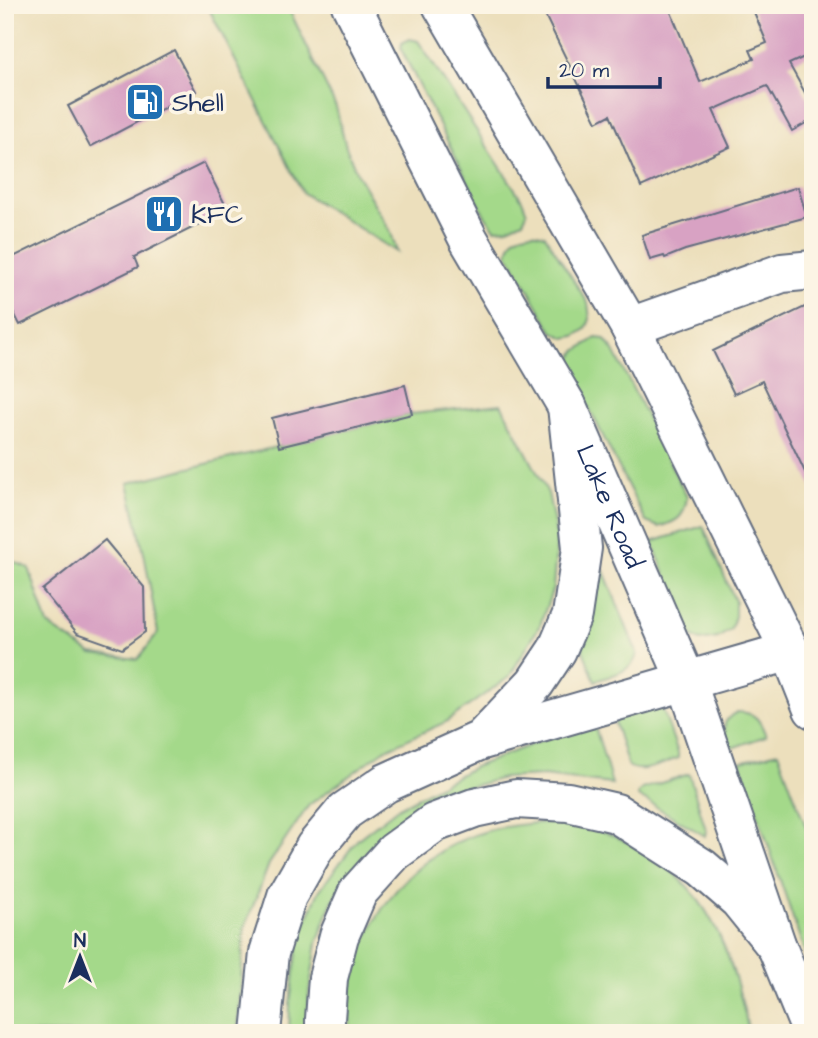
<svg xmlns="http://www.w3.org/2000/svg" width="818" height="1038" font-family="'Architects Daughter',sans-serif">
  <rect width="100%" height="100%" fill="#fcf5e5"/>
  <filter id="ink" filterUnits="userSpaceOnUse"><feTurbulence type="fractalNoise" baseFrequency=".0143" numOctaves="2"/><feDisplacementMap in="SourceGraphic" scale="14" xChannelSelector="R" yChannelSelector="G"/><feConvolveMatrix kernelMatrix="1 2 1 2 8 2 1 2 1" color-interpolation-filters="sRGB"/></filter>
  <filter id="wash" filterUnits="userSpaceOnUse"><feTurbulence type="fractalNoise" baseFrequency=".00686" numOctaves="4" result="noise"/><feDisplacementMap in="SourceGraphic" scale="28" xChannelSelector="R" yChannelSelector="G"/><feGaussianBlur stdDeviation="1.57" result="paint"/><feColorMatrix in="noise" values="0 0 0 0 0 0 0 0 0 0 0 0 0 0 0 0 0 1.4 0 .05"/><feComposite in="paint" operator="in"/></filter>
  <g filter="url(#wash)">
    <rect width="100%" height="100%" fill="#ecdfbc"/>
    <!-- green -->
    <g fill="#a4d98a" stroke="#608474" stroke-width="2">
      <path d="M207 5H287L336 107 346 147 357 174 391 233 397 252 303 193Z"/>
      <path d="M410 39 418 41 522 200 527 213 523 221 508 228 495 229 484 214 401 49 402 43Z"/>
      <path d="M533 232 545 235 588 303 590 319 586 329 575 336 565 338 552 331 508 254C511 237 516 234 533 232Z"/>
      <path d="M596 338 604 339 614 351 687 497C684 517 679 521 659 527L646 522 569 368 575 352Z"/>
      <path d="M501 404 548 493 557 538 553 588 540 625 509 677 446 722 386 749 309 805 269 864 244 930 238 1033H5V558L29 568 48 625 92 654 138 659 158 633 145 558 128 483 412 414Z"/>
      <path d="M703 526 735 601V616L731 629 718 638 700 641 689 634 652 542Z"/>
      <path d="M603 569 637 653C635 671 610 676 595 681L581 645Z"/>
      <path d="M659 699 678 753V758C664 763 642 775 628 766L614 721Z"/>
      <path d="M737 712C756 712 760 720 766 736L729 749C724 732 719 721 737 712Z"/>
      <path d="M593 720 612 784 543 776 503 778 465 788 410 815 368 850 332 902 317 943 309 992 308 1033H289L290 1003 299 938 319 891 358 839 399 807 472 768Z"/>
      <path d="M778 752 813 846V977L740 762Z"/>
      <path d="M689 774 706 830 705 836 638 796V793L642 789Z"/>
      <path d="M551 822C562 823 573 824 583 826 600 829 617 837 633 845 709 883 733 955 749 1033H351C350 1024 349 1015 349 1006 354 927 410 852 487 831 509 825 529 823 551 822Z"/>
    </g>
    <g id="blocks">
      <!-- building -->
      <g fill="#d8a2c3">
        <path d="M540 5H668L700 82 754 59 750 50 767 43 751 5H813V53L789 64 813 107V119L792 131 767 86 713 110 730 147 641 187 610 115 597 122Z"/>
        <path d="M174 50 196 91 90 147 68 106Z"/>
        <path d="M204 163 228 210 134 257 138 267 20 325 5 295V261Z"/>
        <path d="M798 187 807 217 685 250 665 258 664 256 650 260 642 235Z"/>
        <path d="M813 303V489L762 381 734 394 713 351Z"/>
        <path d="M405 385 412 414 279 447 272 418Z"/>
        <path d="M105 540 144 587 145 632 122 649 77 633 42 590Z"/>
      </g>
    </g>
  </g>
  <g filter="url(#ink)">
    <use href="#blocks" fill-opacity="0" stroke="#646d7f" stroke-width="2"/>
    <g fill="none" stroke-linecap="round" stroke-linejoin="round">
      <defs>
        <path id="minor" d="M630 327 782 273 813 270"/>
        <g id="major">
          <path id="s1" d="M351 5 469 240 567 406 686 680 777 947 812 1033"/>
          <path d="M442 5 630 327 790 651 813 709"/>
        </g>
        <g id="highway">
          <path d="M482 740 790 651"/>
          <path d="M261 1033 269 953 287 896 315 847 345 811 386 783 481 740 535 683 557 650 572 615 582 548 567 406"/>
          <path d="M325 1033V1019L328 978 339 936 358 892 394 852 434 823 474 808 516 799 568 802 616 813 702 868 739 900 777 947"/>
        </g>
      </defs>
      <!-- minor casing -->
      <use href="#minor" stroke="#646d7f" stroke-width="42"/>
      <!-- major casing -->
      <use href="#major" stroke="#646d7f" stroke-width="42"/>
      <!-- highway casing -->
      <use href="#highway" stroke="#646d7f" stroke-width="42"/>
      <!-- minor -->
      <use href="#minor" stroke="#fff" stroke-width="38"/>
      <!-- major -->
      <use href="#major" stroke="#fff" stroke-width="38"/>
      <!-- highway -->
      <use href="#highway" stroke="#fff" stroke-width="38"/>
    </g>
  </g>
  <!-- icons -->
  <defs>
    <symbol id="fuel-square" viewBox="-11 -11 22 22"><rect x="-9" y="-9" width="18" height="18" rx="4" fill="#1f6fb2" stroke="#fcf5e5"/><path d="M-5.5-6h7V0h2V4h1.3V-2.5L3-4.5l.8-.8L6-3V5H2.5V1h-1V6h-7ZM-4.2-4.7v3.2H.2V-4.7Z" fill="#fff"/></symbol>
    <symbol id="restaurant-square" viewBox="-11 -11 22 22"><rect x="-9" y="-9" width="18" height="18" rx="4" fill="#1f6fb2" stroke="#fcf5e5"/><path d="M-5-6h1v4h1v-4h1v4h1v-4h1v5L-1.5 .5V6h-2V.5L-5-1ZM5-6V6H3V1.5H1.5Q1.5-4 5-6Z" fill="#fff"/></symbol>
  </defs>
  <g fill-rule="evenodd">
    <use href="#fuel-square" x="123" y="80" width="44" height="44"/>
    <use href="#restaurant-square" x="142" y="192" width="44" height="44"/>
  </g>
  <g text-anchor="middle" stroke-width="7" stroke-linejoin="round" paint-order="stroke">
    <!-- poi labels -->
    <g font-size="26" fill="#1b2f5e" stroke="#fcf5e5" text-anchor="start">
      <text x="172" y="111">Shell</text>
      <text x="191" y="223">KFC</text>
    </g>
    <!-- street labels -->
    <g font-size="26" fill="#1b2f5e" stroke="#fcf5e5">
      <text dy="9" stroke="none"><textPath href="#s1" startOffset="565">Lake Road</textPath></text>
    </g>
  </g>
  <!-- margin -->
  <rect width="818" height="1038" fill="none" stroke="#fcf5e5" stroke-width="28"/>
  <!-- north arrow -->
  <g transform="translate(80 957)" stroke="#fcf5e5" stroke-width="5" paint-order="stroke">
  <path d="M0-5L12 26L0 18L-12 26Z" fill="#1b2f5e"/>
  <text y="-10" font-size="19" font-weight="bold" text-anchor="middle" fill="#1b2f5e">N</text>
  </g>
  <!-- scale -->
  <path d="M548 77v10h112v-10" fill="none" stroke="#1b2f5e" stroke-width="3.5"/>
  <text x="559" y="77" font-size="21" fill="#1b2f5e" stroke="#fcf5e5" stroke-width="5" paint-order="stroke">20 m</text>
</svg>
